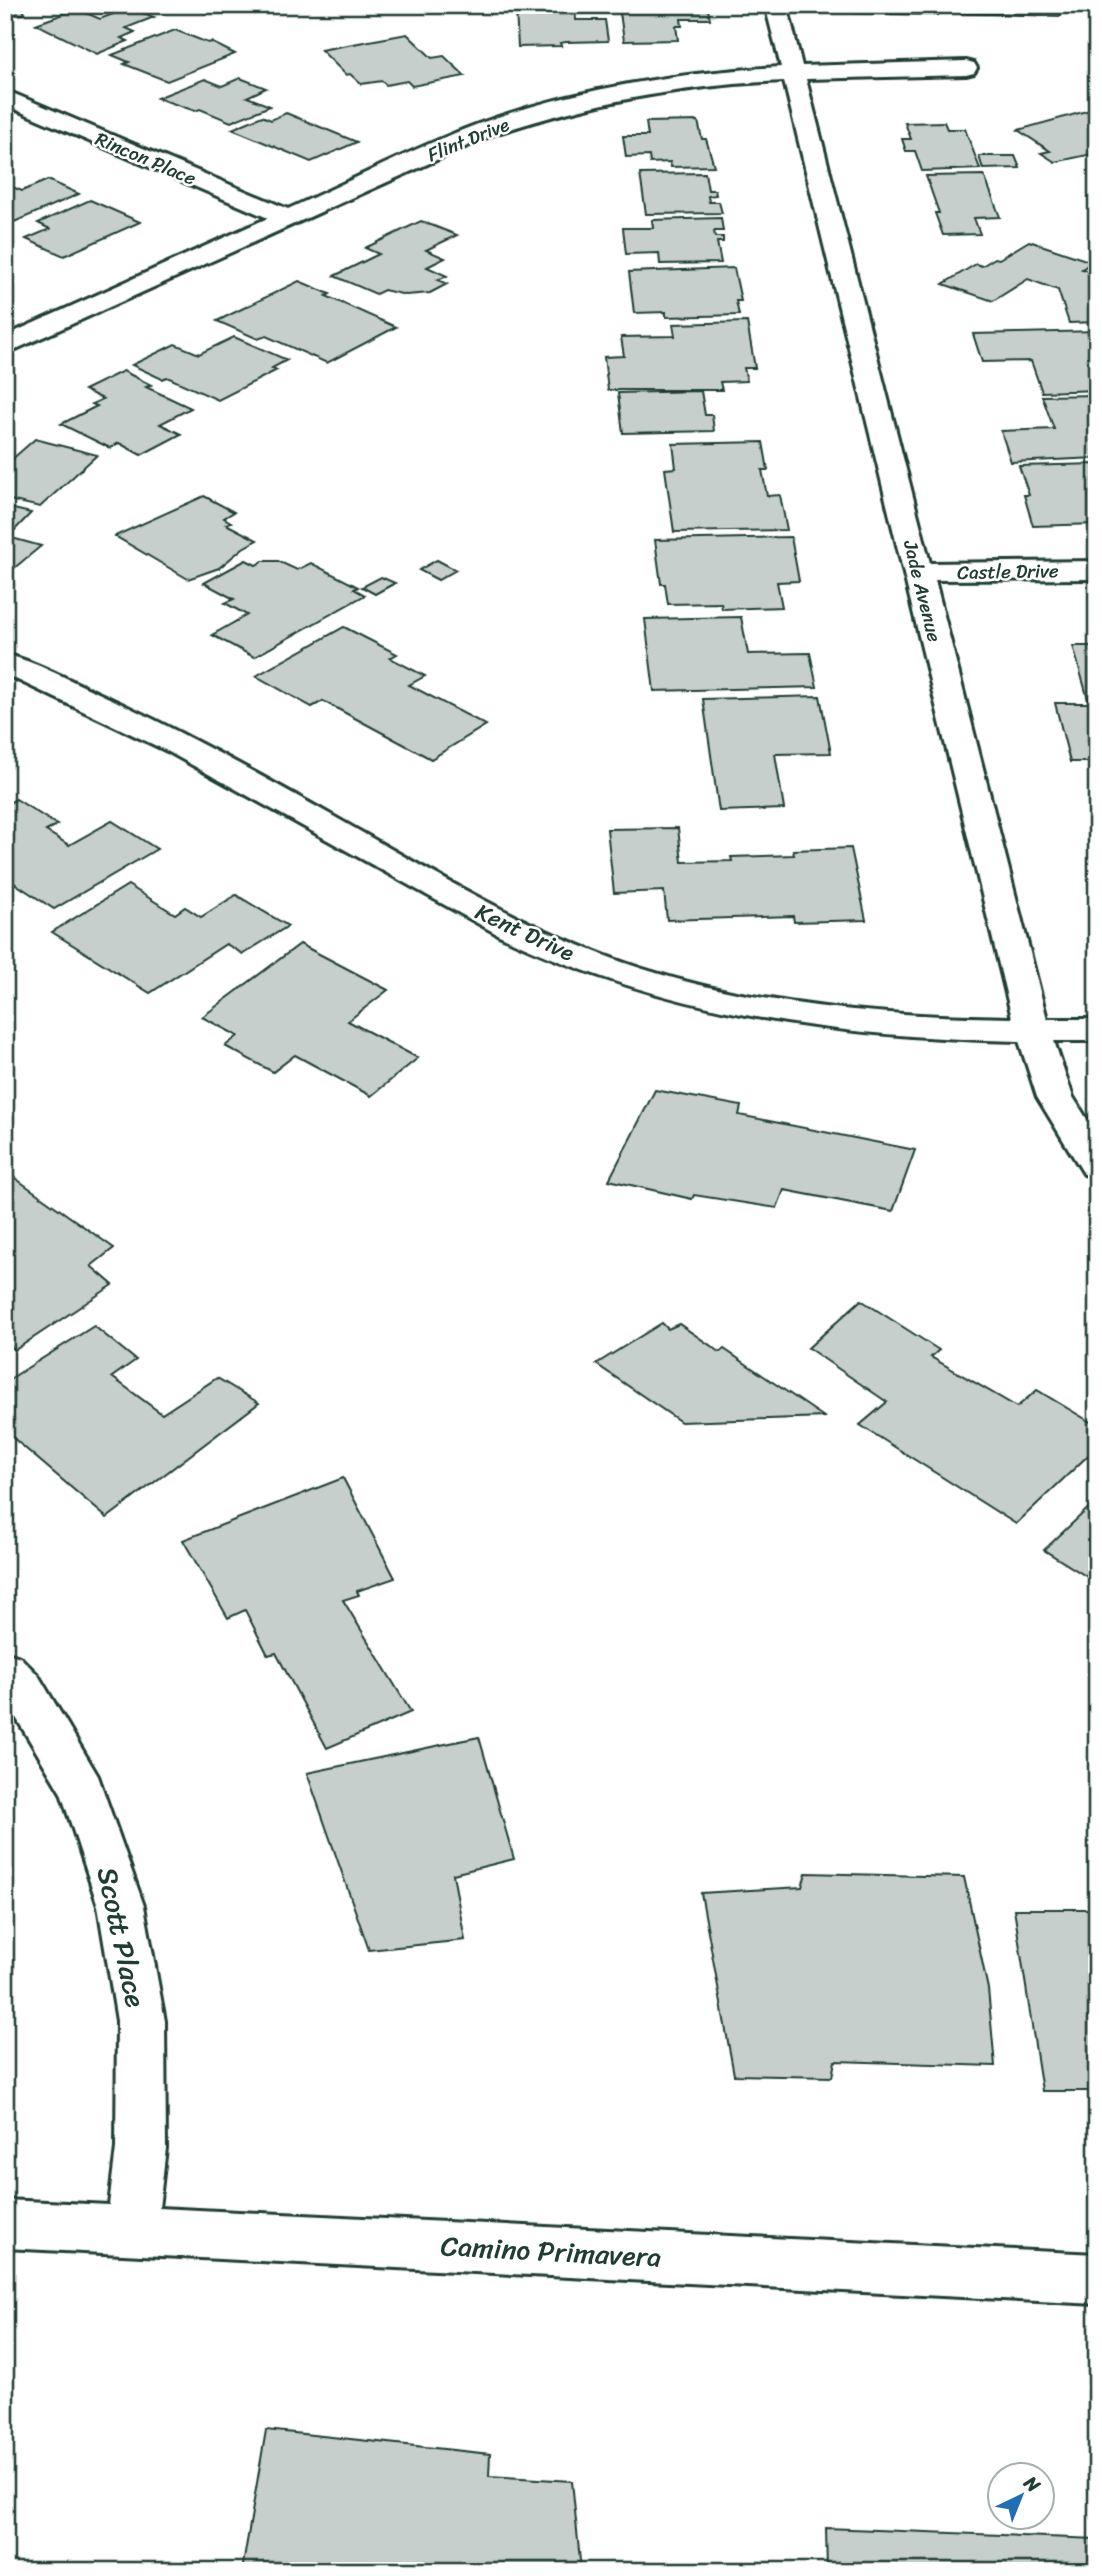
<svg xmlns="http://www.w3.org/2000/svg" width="1102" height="2576" font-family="Sriracha,sans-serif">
  <rect width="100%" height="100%" fill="#fff"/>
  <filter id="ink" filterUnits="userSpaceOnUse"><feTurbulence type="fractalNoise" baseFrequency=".0143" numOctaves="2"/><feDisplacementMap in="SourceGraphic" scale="14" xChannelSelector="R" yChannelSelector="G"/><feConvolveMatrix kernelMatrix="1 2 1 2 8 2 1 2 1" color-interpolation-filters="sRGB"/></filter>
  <g filter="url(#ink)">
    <!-- building -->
    <g fill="#c7cfcc" stroke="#1f3d34" stroke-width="2">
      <path d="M5 5H22L25 14 5 16Z"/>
      <path d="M707 5 710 19H681L682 26H676L678 40 624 41 619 6Z"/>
      <path d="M937 5 938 15 853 13 848 5Z"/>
      <path d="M958 5H1059L1061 16 959 13Z"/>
      <path d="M129 8 154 17 126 28 135 32 121 38 128 41 97 54 36 24 77 9 100 19Z"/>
      <path d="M575 8 576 20H605L608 41 566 42 560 43 561 46 518 47 516 9Z"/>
      <path d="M175 30 208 43 211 42 235 54 167 81 124 64 129 62 112 55Z"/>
      <path d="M407 34 432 58 444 56 465 76 412 86 407 81 386 85 382 81 361 84 350 74 346 75 321 50Z"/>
      <path d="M240 78 266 88 247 97 270 106 231 122 200 109 195 111 157 98 205 79 222 86Z"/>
      <path d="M1097 108V153L1055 162 1041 153 1050 151 1018 130Z"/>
      <path d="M286 113 357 142 311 162 232 129 262 116 271 120Z"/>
      <path d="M698 121 702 139H706L714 166 671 167 670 162 650 163 649 156 626 157 623 136H648L646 122Z"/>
      <path d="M944 122 947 129H965L980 169 922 171 915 151H906L902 139H911L905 123Z"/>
      <path d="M979 156H1015L1020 168 983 169Z"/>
      <path d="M705 173 708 190H715L716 195 708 196 709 202H719L722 213 646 214 640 174Z"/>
      <path d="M984 175 1000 217 974 218 980 234 943 235 935 213H939L926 176Z"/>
      <path d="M48 180 79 194 5 226V184L22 191Z"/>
      <path d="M90 200 140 222 64 256 26 239 50 229 38 223Z"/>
      <path d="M721 218 723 231H714L715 237H723V242H717L721 263 660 264 659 253 626 254 623 228H653L652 220Z"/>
      <path d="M421 221 457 235 426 250 445 258 427 267 447 276 438 280 447 284 430 293 406 295 384 290 376 294 334 276 379 254 365 248Z"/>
      <path d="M1029 241 1092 262 1082 269 1097 274V322L1069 323 1058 290 1028 279 993 301 943 284 976 264 982 266 995 258 999 259Z"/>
      <path d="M734 268 741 301H736L739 315 666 317V312L634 313 629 272Z"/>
      <path d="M299 281 330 294 326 296 396 327 327 363 266 336 258 339 217 321Z"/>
      <path d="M747 322 755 368H744L747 381 720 382 722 390H608L604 357 624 356 621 337 675 336 673 324Z"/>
      <path d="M1097 331V390L1042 392 1031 361 982 362 973 334Z"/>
      <path d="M234 337 287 360 272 368 277 370 218 400 167 377 162 379 132 365 175 344 199 354Z"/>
      <path d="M123 371 151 385 146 387 191 408 160 424 181 434 141 455 119 443 110 448 61 424 97 406 92 404 103 399 84 390Z"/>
      <path d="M701 391 705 415H712L714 431 623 433 618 393Z"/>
      <path d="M1097 395V458L1011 462 1001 431 1054 429 1042 396Z"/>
      <path d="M35 439 97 455 40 507 5 499V460L10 461Z"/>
      <path d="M763 442 768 470H762L767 496 780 495 787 530 674 532 665 469 676 468 673 444Z"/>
      <path d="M1097 464V524L1033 526 1024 495H1029L1019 466Z"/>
      <path d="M204 496 234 512 224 518 231 522 226 524 257 540 243 548 219 568 188 579 115 536Z"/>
      <path d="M5 507 31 513 8 537 41 546 7 574Z"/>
      <path d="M791 537 799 581 777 582 782 607 722 609 721 603 668 604 665 584H661L655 540Z"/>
      <path d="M246 560 256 565 263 561H278L297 570 311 563 358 587 354 589 365 595 254 657 212 635 247 615 225 603 234 599 204 583Z"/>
      <path d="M437 560 456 570 438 580 419 570Z"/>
      <path d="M381 577 395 583 375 594 362 587Z"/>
      <path d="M741 617 748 654 810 653 817 687 654 691 645 619Z"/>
      <path d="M344 627 397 654 390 658 425 676 409 685 486 725 431 759 323 701 312 707 256 676Z"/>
      <path d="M1073 646H1097V762H1070L1055 703H1089Z"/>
      <path d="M820 696 831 753 775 754 784 809 719 811 703 699Z"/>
      <path d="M16 799 57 825 46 831 69 845 112 821 157 849 54 909 5 877V805Z"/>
      <path d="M678 828 682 862 732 861 731 857 794 855 793 850 851 848 866 920 794 922 793 916 667 920 664 891 614 893 607 829Z"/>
      <path d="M128 885 175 914 185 907 201 917 236 895 288 926 243 954 226 944 150 993 52 932Z"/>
      <path d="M300 944 388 990 348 1021 418 1058 371 1096 295 1055 273 1072 225 1046 238 1036 202 1017Z"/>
      <path d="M655 1090 741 1106 739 1115 915 1150 893 1211 784 1190 777 1208 694 1195 692 1199 609 1180Z"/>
      <path d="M5 1171 114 1248 91 1266 113 1285 15 1350 5 1342Z"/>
      <path d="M861 1300 939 1350 931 1357 1017 1407 1037 1390 1097 1426V1447L1016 1524 860 1425 887 1402 808 1348Z"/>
      <path d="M662 1323 668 1329 679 1324 720 1352 724 1349 824 1417 681 1422 596 1364Z"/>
      <path d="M94 1326 136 1360 112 1377 162 1414 217 1378 259 1403 107 1518 5 1431V1382Z"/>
      <path d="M343 1478 395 1578 357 1591 359 1595 343 1600 411 1712 327 1748 276 1653 268 1655 245 1610 228 1618 183 1540Z"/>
      <path d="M1097 1500V1583L1044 1550Z"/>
      <path d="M479 1737 514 1859 453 1874 465 1940 369 1950 307 1773Z"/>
      <path d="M806 1873 964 1877 988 1989 995 2066 835 2061 832 2077 734 2075 701 1893 802 1887Z"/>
      <path d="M1014 1909H1097V2091H1042Z"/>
      <path d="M266 2430 490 2454 489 2476 572 2481 581 2571H242Z"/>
      <path d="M826 2528 1097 2539V2571H827Z"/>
    </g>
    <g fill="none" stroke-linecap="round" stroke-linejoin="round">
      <defs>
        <g id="minor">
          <path d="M765 5H787L802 66 966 61 974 63 977 68 974 73 966 75 806 79 930 563 1097 561V579L935 580 1047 1019H1097V1041H1054L1073 1097 1097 1135V1177L1084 1174 1037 1097 1019 1041C835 1037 664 1014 497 934L167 751 5 674V654C36 662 67 679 96 692 177 729 255 772 333 816 432 872 531 932 640 968 760 1007 888 1016 1012 1018L784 81C684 85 587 103 492 135L5 354V336L268 218 5 105V90L288 209C351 181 413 148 478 124 574 89 679 72 781 67Z"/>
          <path d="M5 1652 20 1657 38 1675 98 1776 144 1906 165 2021 166 2148 159 2208 1097 2254V2304L5 2248V2200L109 2205 116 2148 117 2021 98 1906 61 1793 5 1699Z"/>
        </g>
      </defs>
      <!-- minor casing -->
      <use href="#minor" stroke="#1f3d34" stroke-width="6"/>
      <!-- minor -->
      <use href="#minor" fill="#fff" fill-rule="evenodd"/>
    </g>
  </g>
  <g text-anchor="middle" stroke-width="5" stroke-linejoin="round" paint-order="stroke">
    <!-- far-street labels -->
    <g font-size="19" fill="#1f3d34" stroke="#fff">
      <text transform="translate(468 139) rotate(-22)" y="7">Flint Drive</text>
      <text transform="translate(146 158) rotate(23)" y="7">Rincon Place</text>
      <text transform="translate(1008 571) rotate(-1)" y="7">Castle Drive</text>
      <text transform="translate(923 591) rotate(76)" y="7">Jade Avenue</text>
    </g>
    <!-- street labels -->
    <g font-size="23" fill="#1f3d34" stroke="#fff">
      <text transform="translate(525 932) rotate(25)" y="8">Kent Drive</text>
    </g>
    <!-- near-street labels -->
    <g font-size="28" fill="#1f3d34" stroke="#fff">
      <text transform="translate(122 1937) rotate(78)" y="10">Scott Place</text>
      <text transform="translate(551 2251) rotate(3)" y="10">Camino Primavera</text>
    </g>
  </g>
  <!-- margin -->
  <rect width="1102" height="2576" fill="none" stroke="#fff" stroke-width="28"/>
  <rect x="14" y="14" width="1074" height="2548" fill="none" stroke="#1f3d34" stroke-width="2.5" filter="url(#ink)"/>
  <!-- north arrow -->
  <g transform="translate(1021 2496) rotate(43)"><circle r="33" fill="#ffffff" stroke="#a5b1ae" stroke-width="2"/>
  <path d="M0-5L12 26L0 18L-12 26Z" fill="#1f6fb2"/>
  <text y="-10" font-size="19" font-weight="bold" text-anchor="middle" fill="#1f3d34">N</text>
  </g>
</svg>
